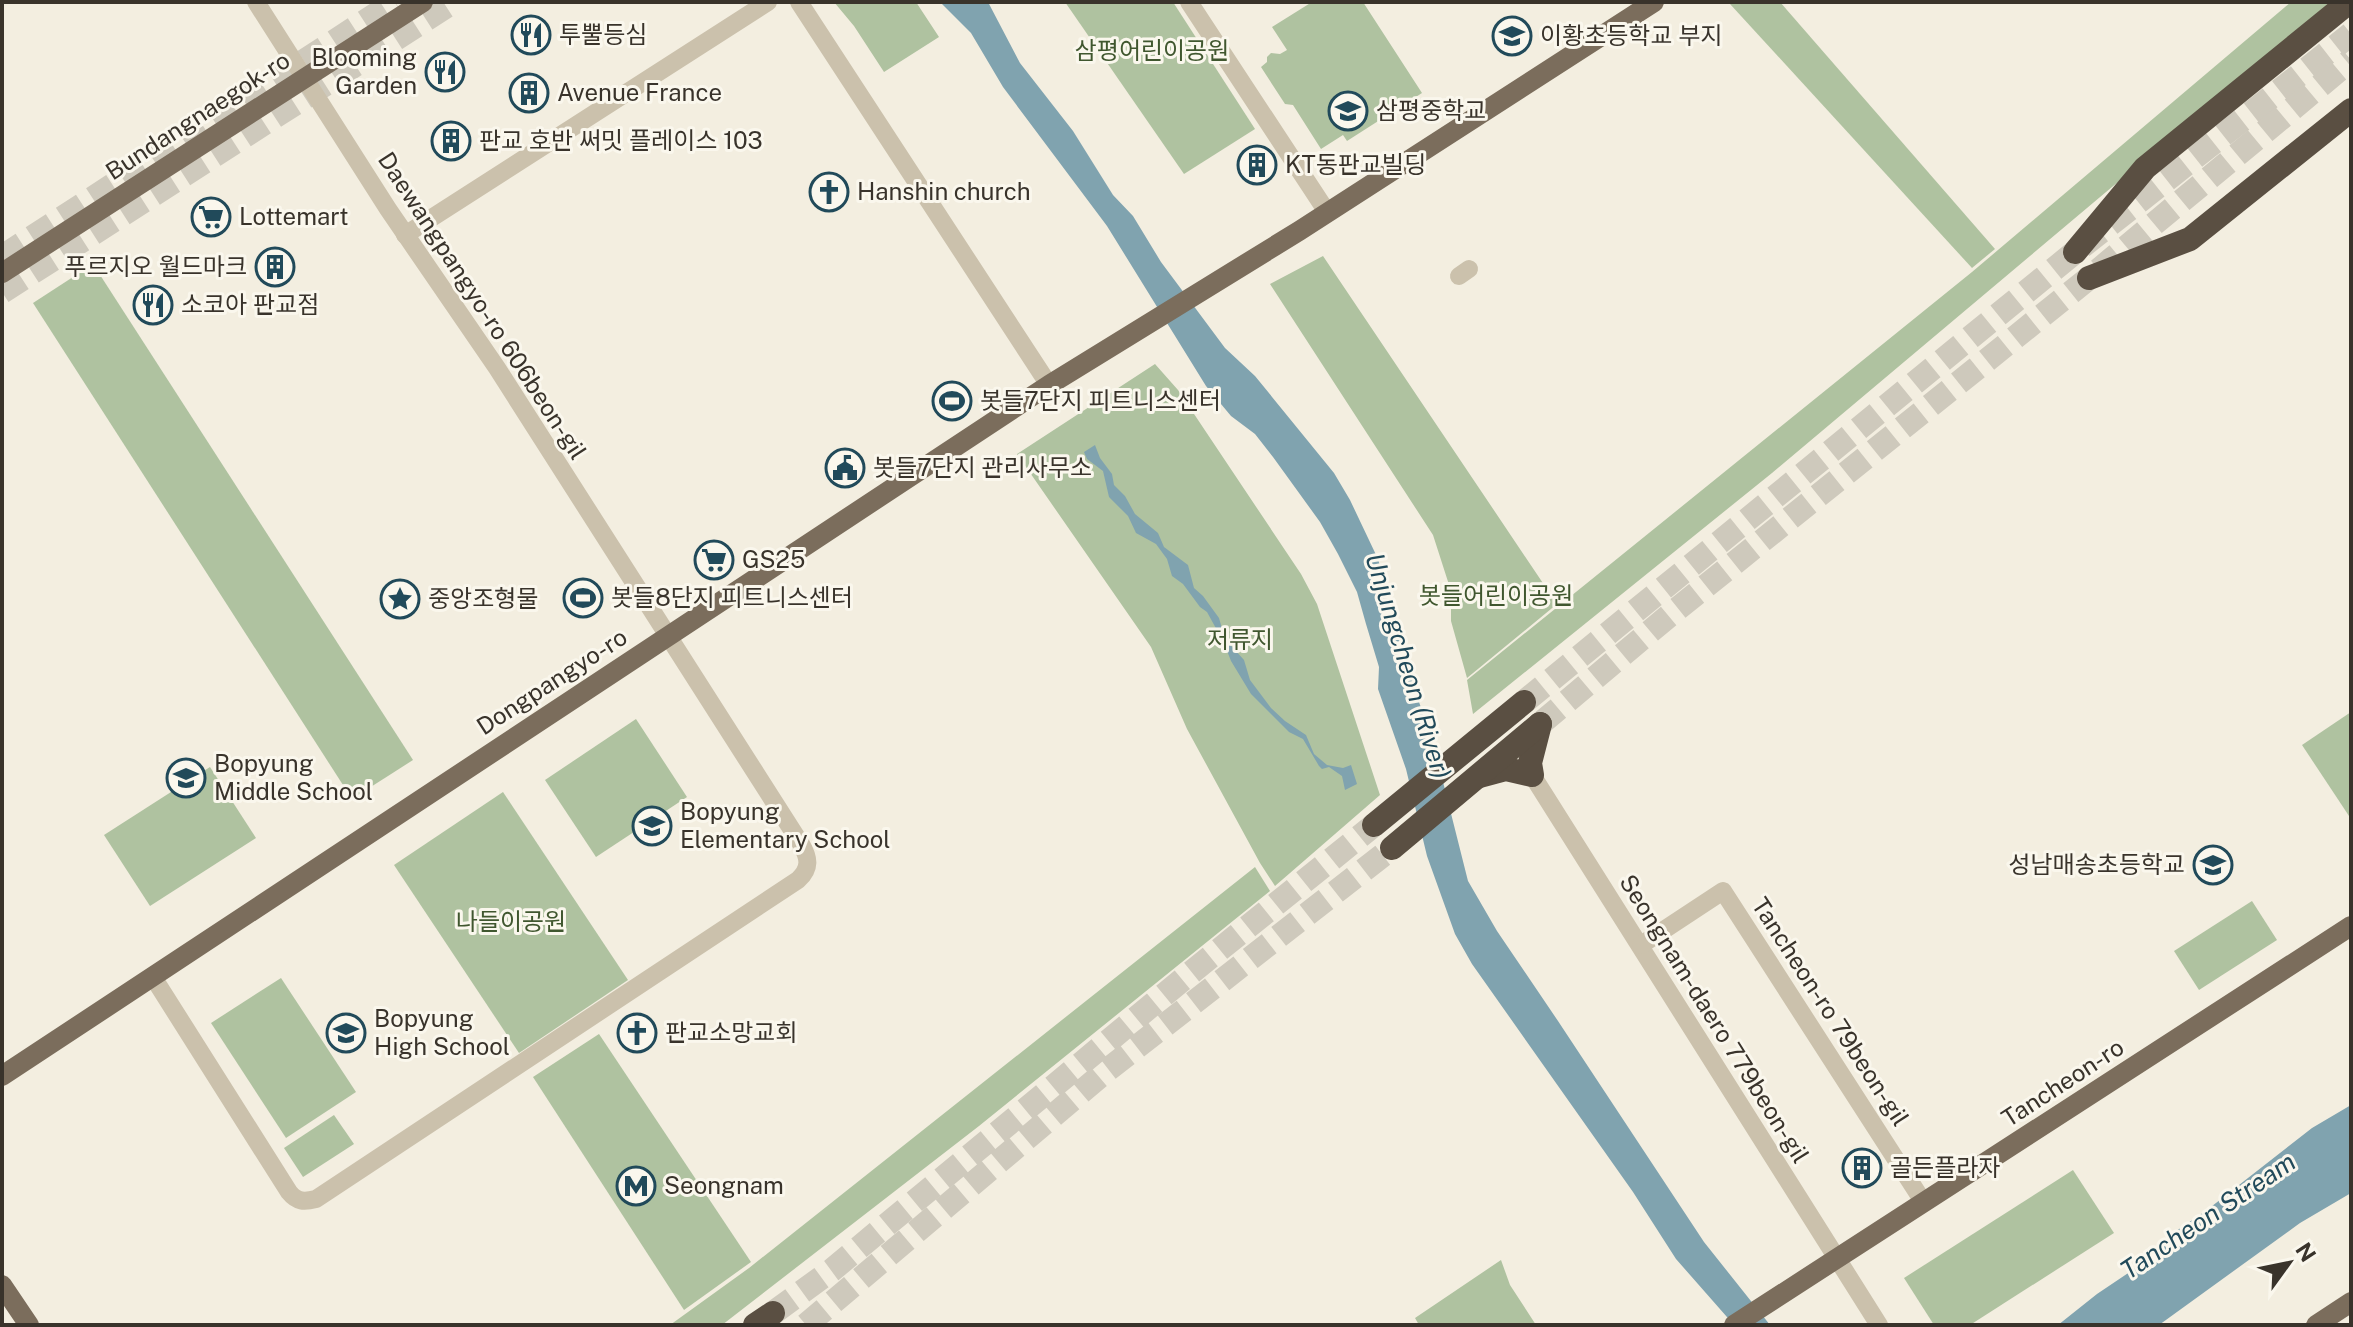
<svg xmlns="http://www.w3.org/2000/svg" width="2353" height="1327" font-family="'Public Sans','Noto Sans KR',sans-serif">
  <rect width="100%" height="100%" fill="#f3eee0"/>
  <!-- green -->
  <g fill="#afc2a0">
    <path d="M834 2H916L939 37 884 72 854 26Z"/>
    <path d="M1065 2H1173L1255 129 1184 174Z"/>
    <path d="M1312 2H1363L1422 93 1347 141 1343 135 1321 149 1293 105 1285 104 1261 67 1267 62V57L1271 53 1280 54 1287 50 1272 27Z"/>
    <path d="M1736 2H1780L1995 249 1972 268 1730 4Z"/>
    <path d="M2291 2H2332L1772 473 1473 714 1467 680 1972 272Z"/>
    <path d="M1323 256 1557 604 1467 678 1451 621V591L1433 535 1270 284Z"/>
    <path d="M93 264 413 760 352 799 33 303Z"/>
    <path d="M1155 364 1178 390 1301 574 1317 604 1380 795 1275 886 1260 863 1187 729 1151 647 1017 454Z"/>
    <path d="M2351 712V819L2302 745Z"/>
    <path d="M636 719 687 797 596 857 545 780Z"/>
    <path d="M210 767 256 838 150 906 104 835Z"/>
    <path d="M503 792 628 980 519 1053 394 865Z"/>
    <path d="M1255 867 1270 891 979 1126 722 1325H670L749 1268Z"/>
    <path d="M2252 901 2277 940 2199 990 2174 951Z"/>
    <path d="M281 978 356 1092 286 1138 211 1023Z"/>
    <path d="M599 1034 751 1262 684 1310 533 1077Z"/>
    <path d="M334 1115 354 1144 303 1177 284 1148Z"/>
    <path d="M2073 1170 2114 1233 1970 1325H1934L1904 1278Z"/>
    <path d="M1501 1260 1510 1285 1536 1325H1419L1415 1318Z"/>
  </g>
  <!-- water -->
  <g fill="#80a3af">
    <path d="M940 2H988L1020 63 1073 131 1113 195 1133 216 1161 262 1225 348 1255 376 1334 473 1350 500 1378 559 1407 659 1412 662 1419 702 1433 742 1468 881 1497 931 1558 1021 1704 1242 1770 1325H1734L1676 1259 1633 1192 1472 964 1455 934 1427 856 1406 769 1378 689 1379 667 1366 624 1357 592 1338 554 1320 522 1273 457 1255 434 1231 416 1206 386 1107 226 1003 87 971 33Z"/>
    <path d="M1095 445 1100 458 1112 474 1114 485 1125 496 1135 514 1158 533 1164 547 1188 565 1194 588 1203 596 1219 618 1225 639 1244 660 1250 680 1271 708 1285 721 1306 735 1314 754 1327 765 1343 768 1351 765 1357 784 1345 790 1342 776 1329 767 1322 769 1319 766 1303 739 1289 732 1251 694 1231 661 1224 643 1207 612 1200 607 1183 584 1172 576 1167 559 1156 544 1136 533 1128 516 1109 497 1103 471 1087 459 1084 452Z"/>
    <path d="M2351 1105V1193L2300 1223 2159 1325H2058L2097 1294 2155 1255 2163 1240 2207 1210 2312 1128Z"/>
  </g>
  <g fill="none" stroke-linecap="round" stroke-linejoin="round">
    <!-- highway-tunnel -->
    <g stroke="#cec9bc" stroke-width="24" stroke-dasharray="24 12" stroke-linecap="butt">
      <path d="M2 257 395 2"/>
      <path d="M2 292 453 2"/>
      <path d="M1524 702 2075 252 2351 34"/>
      <path d="M1540 724 1671 614 2089 278 2351 60"/>
      <path d="M773 1313 832 1270 1188 975 1374 825"/>
      <path d="M806 1325 1106 1071 1392 848"/>
    </g>
    <!-- minor -->
    <g stroke="#cbc1ac" stroke-width="18">
      <path d="M799 2 1049 385"/>
      <path d="M1189 2 1327 212"/>
      <path d="M405 235 768 2"/>
      <path d="M1459 276 1469 269"/>
      <path d="M1532 775 1879 1325"/>
      <path d="M1641 945 1723 891 1924 1203"/>
      <path d="M153 977 289 1192C297 1202 304 1202 316 1199L798 880C811 868 809 858 801 844L497 368 388 209 256 2"/>
    </g>
    <!-- major -->
    <g stroke="#7b6d5c" stroke-width="20">
      <path d="M2 273 423 2"/>
      <path d="M2 1076 1049 385 1299 231 1654 2"/>
      <path d="M2 1285 29 1325"/>
      <path d="M1734 1325 2351 926"/>
      <path d="M2316 1325 2351 1302"/>
    </g>
    <!-- highway -->
    <g stroke="#5a4f42" stroke-width="24">
      <path d="M2075 252 2145 168 2349 2"/>
      <path d="M2089 278 2190 239 2351 110"/>
      <path d="M1480 776 1506 769 1532 775 1530 763 1540 724"/>
      <path d="M1374 825 1524 702"/>
      <path d="M1392 848 1540 724"/>
      <path d="M755 1325 773 1313"/>
    </g>
  </g>
  <!-- icons -->
  <defs>
    <symbol id="restaurant-ring" viewBox="-11 -11 22 22"><circle r="9.5" fill="#faf7ed" stroke="#214a5a" stroke-width="1.5"/><path d="M-5-6h1v4h1v-4h1v4h1v-4h1v5L-1.5 .5V6h-2V.5L-5-1ZM5-6V6H3V1.5H1.5Q1.5-4 5-6Z" fill="#214a5a"/></symbol>
    <symbol id="school-ring" viewBox="-11 -11 22 22"><circle r="9.5" fill="#faf7ed" stroke="#214a5a" stroke-width="1.5"/><path d="M0-5L7-2L0 1L-7-2ZM-4 1L0 2.5L4 1V4Q0 6-4 4Z" fill="#214a5a"/></symbol>
    <symbol id="building-ring" viewBox="-11 -11 22 22"><circle r="9.5" fill="#faf7ed" stroke="#214a5a" stroke-width="1.5"/><path d="M-4-6H4V6H1V3H-1V6H-4ZM-2.5-4.3h1.7v1.8h-1.7ZM.8-4.3h1.7v1.8H.8ZM-2.5-1h1.7V.8h-1.7ZM.8-1h1.7V.8H.8Z" fill="#214a5a"/></symbol>
    <symbol id="church-ring" viewBox="-11 -11 22 22"><circle r="9.5" fill="#faf7ed" stroke="#214a5a" stroke-width="1.5"/><path d="M-1.2-6h2.4v3.5h3.3v2.4h-3.3V6h-2.4V-.1h-3.3v-2.4h3.3Z" fill="#214a5a"/></symbol>
    <symbol id="supermarket-ring" viewBox="-11 -11 22 22"><circle r="9.5" fill="#faf7ed" stroke="#214a5a" stroke-width="1.5"/><path d="M-6-5.5h2.5l.6 2H6L4.5 2H-2.5L-4.4-4H-6ZM-1.5 3.2a1.3 1.3 0 1 0 .1 0ZM3 3.2a1.3 1.3 0 1 0 .1 0Z" fill="#214a5a"/></symbol>
    <symbol id="stadium-ring" viewBox="-11 -11 22 22"><circle r="9.5" fill="#faf7ed" stroke="#214a5a" stroke-width="1.5"/><path d="M0-5a6.5 5 0 1 0 0 10a6.5 5 0 1 0 0-10ZM-3.5-1.8h7v3.6h-7Z" fill="#214a5a"/></symbol>
    <symbol id="civic-ring" viewBox="-11 -11 22 22"><circle r="9.5" fill="#faf7ed" stroke="#214a5a" stroke-width="1.5"/><path d="M-.6-6.5H3V-4.5H.6V-3L4-1V1h2V6H-6V1h2V-1L-.6-3ZM-1.2 2.5V6h2.4V2.5Z" fill="#214a5a"/></symbol>
    <symbol id="sight-ring" viewBox="-11 -11 22 22"><circle r="9.5" fill="#faf7ed" stroke="#214a5a" stroke-width="1.5"/><path d="M0-6L1.8-2.2L6-1.7L2.9 1.2L3.7 5.4L0 3.3L-3.7 5.4L-2.9 1.2L-6-1.7L-1.8-2.2Z" fill="#214a5a"/></symbol>
    <symbol id="metro-ring" viewBox="-11 -11 22 22"><circle r="9.5" fill="#faf7ed" stroke="#214a5a" stroke-width="1.5"/><path d="M-5.5 5V-5H-3L0 0L3-5H5.5V5H3V-.5L0 4L-3-.5V5Z" fill="#214a5a"/></symbol>
  </defs>
  <g fill-rule="evenodd">
    <use href="#restaurant-ring" x="509" y="13" width="44" height="44"/>
    <use href="#school-ring" x="1490" y="14" width="44" height="44"/>
    <use href="#restaurant-ring" x="423" y="50" width="44" height="44"/>
    <use href="#building-ring" x="507" y="71" width="44" height="44"/>
    <use href="#school-ring" x="1326" y="89" width="44" height="44"/>
    <use href="#building-ring" x="429" y="119" width="44" height="44"/>
    <use href="#building-ring" x="1235" y="143" width="44" height="44"/>
    <use href="#church-ring" x="807" y="170" width="44" height="44"/>
    <use href="#supermarket-ring" x="189" y="195" width="44" height="44"/>
    <use href="#building-ring" x="253" y="245" width="44" height="44"/>
    <use href="#restaurant-ring" x="131" y="283" width="44" height="44"/>
    <use href="#stadium-ring" x="930" y="379" width="44" height="44"/>
    <use href="#civic-ring" x="823" y="446" width="44" height="44"/>
    <use href="#supermarket-ring" x="692" y="538" width="44" height="44"/>
    <use href="#stadium-ring" x="561" y="576" width="44" height="44"/>
    <use href="#sight-ring" x="378" y="577" width="44" height="44"/>
    <use href="#school-ring" x="164" y="756" width="44" height="44"/>
    <use href="#school-ring" x="630" y="804" width="44" height="44"/>
    <use href="#school-ring" x="2191" y="843" width="44" height="44"/>
    <use href="#school-ring" x="324" y="1011" width="44" height="44"/>
    <use href="#church-ring" x="615" y="1011" width="44" height="44"/>
    <use href="#building-ring" x="1840" y="1146" width="44" height="44"/>
    <use href="#metro-ring" x="614" y="1164" width="44" height="44"/>
  </g>
  <g text-anchor="middle" stroke-width="6" stroke-linejoin="round" paint-order="stroke">
    <!-- poi labels -->
    <g font-size="24" fill="#39332b" stroke="#faf7ed" text-anchor="start">
      <text x="559" y="43">투뿔등심</text>
      <text x="1540" y="44">이황초등학교 부지</text>
      <text x="417" y="66" text-anchor="end">Blooming<tspan x="417" dy="28">Garden</tspan></text>
      <text x="557" y="101">Avenue France</text>
      <text x="1376" y="119">삼평중학교</text>
      <text x="479" y="149">판교 호반 써밋 플레이스 103</text>
      <text x="1285" y="173">KT동판교빌딩</text>
      <text x="857" y="200">Hanshin church</text>
      <text x="239" y="225">Lottemart</text>
      <text x="247" y="275" text-anchor="end">푸르지오 월드마크</text>
      <text x="181" y="313">소코아 판교점</text>
      <text x="980" y="409">봇들7단지 피트니스센터</text>
      <text x="873" y="476">봇들7단지 관리사무소</text>
      <text x="742" y="568">GS25</text>
      <text x="611" y="606">봇들8단지 피트니스센터</text>
      <text x="428" y="607">중앙조형물</text>
      <text x="214" y="772">Bopyung<tspan x="214" dy="28">Middle School</tspan></text>
      <text x="680" y="820">Bopyung<tspan x="680" dy="28">Elementary School</tspan></text>
      <text x="2185" y="873" text-anchor="end">성남매송초등학교</text>
      <text x="374" y="1027">Bopyung<tspan x="374" dy="28">High School</tspan></text>
      <text x="665" y="1041">판교소망교회</text>
      <text x="1890" y="1176">골든플라자</text>
      <text x="664" y="1194">Seongnam</text>
    </g>
    <!-- park labels -->
    <g font-size="24" fill="#40572f" stroke="#faf7ed">
      <text x="1152" y="59">삼평어린이공원</text>
      <text x="1496" y="604">봇들어린이공원</text>
      <text x="1240" y="648">저류지</text>
      <text x="511" y="930">나들이공원</text>
    </g>
    <!-- street labels -->
    <g font-size="24" fill="#39332b" stroke="#faf7ed">
      <text transform="translate(198 116) rotate(-33)" y="8">Bundangnaegok-ro</text>
      <text transform="translate(482 306) rotate(57)" y="8">Daewangpangyo-ro 606beon-gil</text>
      <text transform="translate(552 682) rotate(-33)" y="8">Dongpangyo-ro</text>
      <text transform="translate(1830 1012) rotate(57)" y="8">Tancheon-ro 79beon-gil</text>
      <text transform="translate(1714 1019) rotate(58)" y="8">Seongnam-daero 779beon-gil</text>
      <text transform="translate(2063 1083) rotate(-33)" y="8">Tancheon-ro</text>
    </g>
    <!-- water labels -->
    <g font-size="26" font-style="italic" fill="#214a5a" stroke="#faf7ed">
      <text transform="translate(1408 666) rotate(73)" y="9">Unjungcheon (River)</text>
      <text transform="translate(2208 1216) rotate(-34)" y="9">Tancheon Stream</text>
    </g>
  </g>
  <!-- border -->
  <rect width="2353" height="1327" fill="none" stroke="#39332b" stroke-width="8"/>
  <!-- north arrow -->
  <g transform="translate(2289 1263) rotate(57)" stroke="#faf7ed" stroke-width="6" paint-order="stroke">
  <path d="M0-6L14 30L0 20L-14 30Z" fill="#39332b"/>
  <text y="-12" font-size="22" font-weight="bold" text-anchor="middle" fill="#39332b">N</text>
  </g>
</svg>
